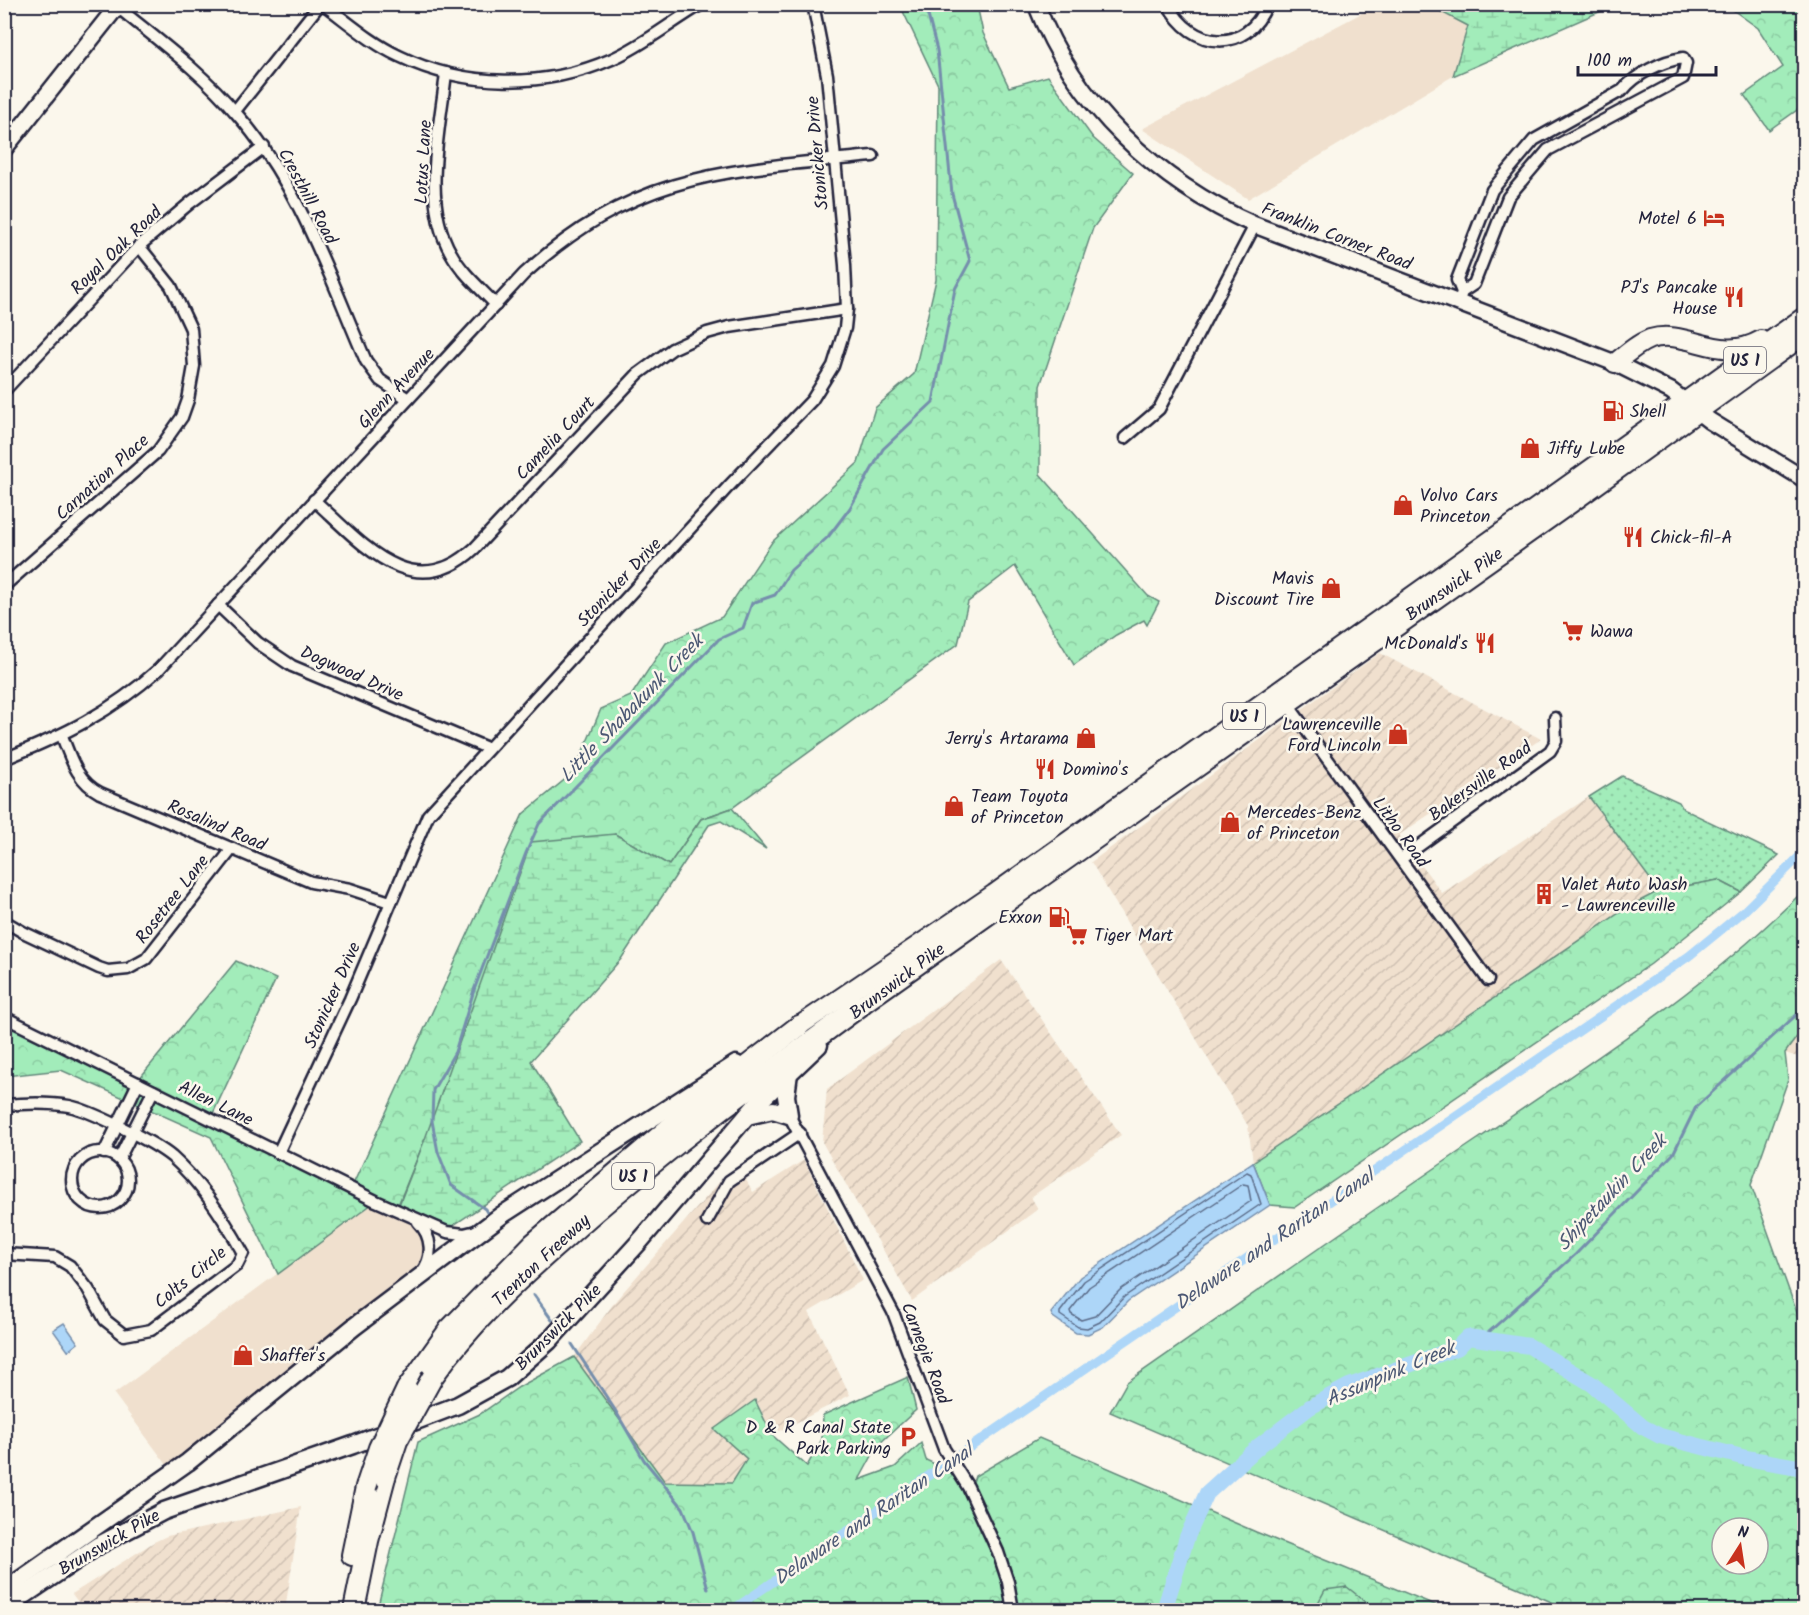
<svg xmlns="http://www.w3.org/2000/svg" width="1809" height="1615" font-family="Kalam,sans-serif">
  <defs>
    <pattern id="industrial-furrows" width="10" height="10" patternUnits="userSpaceOnUse" patternTransform="scale(1.5)"><rect width="10" height="10" fill="#f0e0ce"/><path d="M-1 1l2-2M0 10L10 0M9 11l2-2" fill="none" stroke="#cec0b2"/></pattern>
    <pattern id="grass-dots" width="8" height="8" patternUnits="userSpaceOnUse" patternTransform="scale(1.5)"><rect width="8" height="8" fill="#a2ecba"/><path d="M2 2h.1M6 6h.1" fill="none" stroke="#8bcaa1" stroke-width="1.8" stroke-linecap="round"/></pattern>
    <pattern id="forest-crowns" width="20" height="18" patternUnits="userSpaceOnUse" patternTransform="scale(1.5)"><rect width="20" height="18" fill="#a2ecba"/><path d="M2 6a3 3 0 1 1 6 0M12 15a3 3 0 1 1 6 0" fill="none" stroke="#8bcaa1"/></pattern>
    <pattern id="wetland-marsh" width="20" height="14" patternUnits="userSpaceOnUse" patternTransform="scale(1.5)"><rect width="20" height="14" fill="#a2ecba"/><path d="M1 5h8M5 5V1M11 12h8M15 12V8" fill="none" stroke="#8bcaa1"/></pattern>
  </defs>
  <rect width="100%" height="100%" fill="#fbf7ec"/>
  <filter id="ink" filterUnits="userSpaceOnUse"><feTurbulence type="fractalNoise" baseFrequency=".0167" numOctaves="2"/><feDisplacementMap in="SourceGraphic" scale="12" xChannelSelector="R" yChannelSelector="G"/><feConvolveMatrix kernelMatrix="1 2 1 2 8 2 1 2 1" color-interpolation-filters="sRGB"/></filter>
  <g filter="url(#ink)">
    <!-- built -->
    <g fill="#f0e0ce">
      <path d="M1377 5H1428L1468 26 1453 76 1248 199 1142 129Z"/>
      <path d="M376 1201 422 1226 429 1259 173 1473 114 1394Z"/>
    </g>
    <!-- industrial -->
    <g fill="url(#industrial-furrows)">
      <path d="M1380 653 1541 739 1399 835 1442 893 1589 797 1659 891 1628 907 1253 1162 1248 1126 1091 862Z"/>
      <path d="M1001 960 1121 1135 1031 1197 1038 1209 912 1301 822 1142 827 1089Z"/>
      <path d="M1804 1027V1059L1785 1053Z"/>
      <path d="M804 1160 863 1280 809 1312 850 1395 772 1435 756 1400 747 1460 732 1484 665 1482 574 1357 617 1299 723 1178 739 1168 753 1192Z"/>
      <path d="M301 1507 285 1610H84L72 1594 154 1542 167 1536Z"/>
    </g>
    <!-- grass -->
    <path fill="url(#grass-dots)" stroke="#62877a" stroke-width="1.5" d="M1622 776 1679 802 1683 809 1779 855 1741 892 1718 880 1659 891 1589 797Z"/>
    <!-- forest -->
    <g fill="url(#forest-crowns)" stroke="#62877a" stroke-width="1.5" fill-rule="evenodd">
      <path d="M900 5H977L983 33 1009 87 1048 76 1093 138 1133 173 1093 228 1040 386V474L1148 596 1159 602 1147 625 1144 620 1116 635 1074 665 1015 566 968 602 958 644 732 808 701 819 669 865 615 834 425 1139 396 1210 376 1201 278 1274 211 1137 61 1070 5 1076 4 1022 134 1085 236 961 276 979 209 1122 350 1191 523 814 574 772 601 709 631 696 666 643 722 617 772 542 858 463 875 408 914 374 936 280 938 85Z"/>
      <path d="M1726 5H1804V105L1769 130 1744 95 1783 67 1758 28Z"/>
      <path d="M1718 880 1741 892 1651 964 1295 1207 1270 1205 1253 1162 1628 907 1659 891Z"/>
      <path d="M1804 890V1027L1785 1053 1788 1080 1751 1185 1804 1332V1610H1570L1110 1412 1127 1382C1245 1300 1362 1217 1481 1137 1594 1060 1708 987 1804 890ZM1722 1528H1758V1564H1722Z"/>
      <path d="M574 1357 665 1482 732 1483 747 1459 714 1429 755 1400 772 1435 807 1466 822 1439 823 1415 908 1377 916 1410 878 1445 859 1480 895 1467 921 1443 926 1460 973 1482 975 1476 1039 1438 1256 1532 1438 1606 1440 1610H1376L1346 1587 1318 1603 1317 1610H377L418 1442 480 1414 519 1387Z"/>
    </g>
    <!-- wetland -->
    <g fill="url(#wetland-marsh)" stroke="#62877a" stroke-width="1.5">
      <path d="M1428 5V4L1615 5 1453 76 1468 26Z"/>
      <path d="M732 808 766 849 721 821 709 825 621 959 531 1061 580 1141 440 1234 397 1210 425 1139 531 842 615 834 669 865 701 819Z"/>
      <path d="M1347 1587 1376 1610H1317L1318 1603 1325 1590Z"/>
    </g>
    <!-- water -->
    <g fill="#add6f8" stroke="#758eac" stroke-width="1.5">
      <path d="M1253 1162 1270 1205 1128 1301 1103 1327 1088 1334 1076 1333 1053 1317 1051 1313 1080 1277Z"/>
      <path d="M64 1323 78 1343 68 1351 53 1330Z"/>
    </g>
    <g fill="none" stroke-linecap="round" stroke-linejoin="round">
      <!-- shore -->
      <g stroke="#5a6a87" stroke-width="1.5">
        <path d="M1247 1172 1251 1174 1261 1204 1124 1297 1100 1322 1087 1328 1078 1327 1060 1315V1312L1084 1281Z"/>
        <path d="M1243 1184 1248 1185 1251 1201 1120 1290 1095 1316 1081 1320 1071 1314 1070 1311 1089 1287Z"/>
      </g>
      <!-- stream -->
      <g stroke="#758eac" stroke-width="3">
        <path d="M489 1216 485 1209 451 1185 438 1152 432 1121 433 1090 455 1052 474 990 526 853 539 824 719 639 743 628 752 603 775 595 791 570 828 537 850 508 883 449 933 402 955 289 970 261 952 194 937 50 925 4"/>
        <path d="M534 1295 552 1320"/>
        <path d="M1481 1339 1576 1254 1673 1154 1696 1107 1804 1008"/>
        <path d="M572 1344 615 1410 644 1460 683 1508 693 1532 708 1589"/>
      </g>
      <!-- canal -->
      <path stroke="#add6f8" stroke-width="9" d="M732 1610 1689 956 1743 912 1804 852"/>
      <!-- river -->
      <path stroke="#add6f8" stroke-width="16" d="M1164 1610 1187 1537 1207 1493 1260 1445 1310 1407 1349 1386 1457 1348 1468 1337 1529 1346 1592 1384 1643 1427 1660 1436 1746 1458 1804 1468"/>
      <defs>
        <g id="minor">
          <path d="M114 4C156 39 201 71 236 113 299 184 329 276 366 361L380 380 408 399"/>
          <path d="M323 4C348 22 371 43 399 56 465 88 544 89 612 59 644 45 671 22 702 4"/>
          <path d="M1168 4C1191 50 1247 55 1267 4"/>
          <path d="M446 73C440 129 421 202 451 253 462 273 480 288 496 305"/>
          <path d="M235 111 320 4"/>
          <path d="M1458 304 1462 292 1474 284 1508 197 1548 150 1683 78 1686 63 1683 58C1662 61 1636 74 1623 90L1534 140 1492 190 1457 280 1462 292"/>
          <path d="M4 391 139 246 190 203 264 147"/>
          <path d="M1125 438 1159 409 1255 225"/>
          <path d="M314 500C361 542 412 607 475 548L638 374 672 349 707 333 729 327 847 309"/>
          <path d="M4 586 158 451 182 417 188 400 194 366 191 329 171 286 139 246"/>
          <path d="M218 605 258 643 292 666 487 748"/>
          <path d="M1286 702 1488 980"/>
          <path d="M62 736C71 759 77 781 100 793L311 882 350 889 390 902"/>
          <path d="M4 759C64 735 110 713 159 669L524 274C636 171 730 170 873 156"/>
          <path d="M1401 859 1550 751 1556 741 1555 718"/>
          <path d="M4 921 23 932 99 968 108 971 128 969 146 959 232 849"/>
          <path d="M4 1017 376 1201 447 1232 464 1234 476 1231"/>
          <path d="M4 1105C26 1103 48 1102 69 1106 92 1111 154 1142 172 1157 201 1183 225 1220 243 1253L237 1265 151 1330 124 1335 105 1320 88 1289 70 1266 55 1257 4 1254"/>
          <path d="M789 1115 893 1312 944 1449 968 1487 998 1552 1008 1582 1013 1610"/>
          <circle cx="100" cy="1180" r="28"/>
          <path d="M104 1153 138 1083"/>
          <path d="M278 1153 350 999 428 815 728 487 812 400 833 366 845 328 847 309 845 265 827 75 813 4"/>
          <path d="M119 1159 153 1091"/>
          <path d="M707 1221 729 1181 800 1133"/>
          <path d="M418 1222C432 1236 434 1257 421 1273"/>
        </g>
        <g id="secondary">
          <path d="M1036 4C1075 105 1157 182 1255 225L1615 363 1671 391 1710 421 1804 479"/>
          <path d="M4 149 119 4"/>
        </g>
        <g id="primary">
          <path d="M747 1116 773 1110 789 1115 786 1096 789 1073"/>
          <path d="M4 1591 188 1462 355 1326 502 1215 736 1064"/>
          <path d="M4 1609 99 1545 164 1511 353 1445 458 1405 507 1378 549 1341 641 1240 757 1104 819 1045"/>
        </g>
        <g id="trunk">
          <path d="M1615 363C1626 354 1637 344 1650 339 1688 328 1719 364 1761 340"/>
          <path d="M860 1006 1570 504 1804 335"/>
          <path d="M799 1026 994 894 1804 317"/>
        </g>
        <g id="motorway">
          <path d="M433 1376C470 1324 516 1281 564 1239 658 1154 758 1081 860 1006"/>
          <path d="M407 1389 449 1330 534 1243 694 1107 799 1026"/>
          <path d="M352 1555 366 1487"/>
          <path d="M354 1610 368 1541 385 1477"/>
        </g>
      </defs>
      <!-- minor casing -->
      <use href="#minor" stroke="#22223b" stroke-width="15"/>
      <!-- secondary casing -->
      <use href="#secondary" stroke="#22223b" stroke-width="20"/>
      <!-- primary casing -->
      <use href="#primary" stroke="#22223b" stroke-width="21"/>
      <!-- trunk casing -->
      <use href="#trunk" stroke="#22223b" stroke-width="22"/>
      <!-- motorway casing -->
      <use href="#motorway" stroke="#22223b" stroke-width="24"/>
      <!-- minor -->
      <use href="#minor" stroke="#fbf7ec" stroke-width="10"/>
      <!-- secondary -->
      <use href="#secondary" stroke="#fbf7ec" stroke-width="15"/>
      <!-- primary -->
      <use href="#primary" stroke="#fbf7ec" stroke-width="16"/>
      <!-- trunk -->
      <use href="#trunk" stroke="#fbf7ec" stroke-width="18"/>
      <!-- motorway -->
      <use href="#motorway" stroke="#fbf7ec" stroke-width="20"/>
      <defs>
        <g id="motorway-bridge">
          <path d="M385 1477 397 1441 433 1376"/>
          <path d="M366 1487 379 1448 407 1389"/>
        </g>
      </defs>
      <!-- motorway-bridge casing -->
      <use href="#motorway-bridge" stroke="#22223b" stroke-width="24" stroke-linecap="butt"/>
      <!-- motorway-bridge -->
      <use href="#motorway-bridge" stroke="#fbf7ec" stroke-width="20"/>
    </g>
  </g>
  <!-- icons -->
  <defs>
    <symbol id="hotel-bare" viewBox="-9 -9 18 18"><path d="M-6-4.5h1.5V1H6V5H4.5V3h-9V5H-6ZM-4 0a1.8 1.8 0 1 1 3.6 0ZM.5 0V-2.5h3Q6-2.5 6 0Z" fill="#c8321e" stroke="#fbf7ec" stroke-width="2.5" paint-order="stroke"/></symbol>
    <symbol id="restaurant-bare" viewBox="-9 -9 18 18"><path d="M-5-6h1v4h1v-4h1v4h1v-4h1v5L-1.5 .5V6h-2V.5L-5-1ZM5-6V6H3V1.5H1.5Q1.5-4 5-6Z" fill="#c8321e" stroke="#fbf7ec" stroke-width="2.5" paint-order="stroke"/></symbol>
    <symbol id="fuel-bare" viewBox="-9 -9 18 18"><path d="M-5.5-6h7V0h2V4h1.3V-2.5L3-4.5l.8-.8L6-3V5H2.5V1h-1V6h-7ZM-4.2-4.7v3.2H.2V-4.7Z" fill="#c8321e" stroke="#fbf7ec" stroke-width="2.5" paint-order="stroke"/></symbol>
    <symbol id="shop-bare" viewBox="-9 -9 18 18"><path d="M-5-2.5h2.3a2.7 3.5 0 0 1 5.4 0H5L5.5 6h-11ZM-1.5-2.5h3a1.5 2.3 0 0 0-3 0Z" fill="#c8321e" stroke="#fbf7ec" stroke-width="2.5" paint-order="stroke"/></symbol>
    <symbol id="supermarket-bare" viewBox="-9 -9 18 18"><path d="M-6-5.5h2.5l.6 2H6L4.5 2H-2.5L-4.4-4H-6ZM-1.5 3.2a1.3 1.3 0 1 0 .1 0ZM3 3.2a1.3 1.3 0 1 0 .1 0Z" fill="#c8321e" stroke="#fbf7ec" stroke-width="2.5" paint-order="stroke"/></symbol>
    <symbol id="building-bare" viewBox="-9 -9 18 18"><path d="M-4-6H4V6H1V3H-1V6H-4ZM-2.5-4.3h1.7v1.8h-1.7ZM.8-4.3h1.7v1.8H.8ZM-2.5-1h1.7V.8h-1.7ZM.8-1h1.7V.8H.8Z" fill="#c8321e" stroke="#fbf7ec" stroke-width="2.5" paint-order="stroke"/></symbol>
    <symbol id="parking-bare" viewBox="-9 -9 18 18"><path d="M-3.5-5.5H1a3.5 3.5 0 0 1 0 7H-1V5.5H-3.5ZM-1-3.4V-.6H.8a1.4 1.4 0 0 0 0-2.8Z" fill="#c8321e" stroke="#fbf7ec" stroke-width="2.5" paint-order="stroke"/></symbol>
  </defs>
  <g fill-rule="evenodd">
    <use href="#hotel-bare" x="1699" y="203" width="30" height="30"/>
    <use href="#restaurant-bare" x="1719" y="282" width="30" height="30"/>
    <use href="#fuel-bare" x="1598" y="396" width="30" height="30"/>
    <use href="#shop-bare" x="1515" y="433" width="30" height="30"/>
    <use href="#shop-bare" x="1388" y="490" width="30" height="30"/>
    <use href="#restaurant-bare" x="1618" y="522" width="30" height="30"/>
    <use href="#shop-bare" x="1316" y="573" width="30" height="30"/>
    <use href="#supermarket-bare" x="1558" y="616" width="30" height="30"/>
    <use href="#restaurant-bare" x="1470" y="628" width="30" height="30"/>
    <use href="#shop-bare" x="1383" y="719" width="30" height="30"/>
    <use href="#shop-bare" x="1071" y="723" width="30" height="30"/>
    <use href="#restaurant-bare" x="1030" y="754" width="30" height="30"/>
    <use href="#shop-bare" x="939" y="791" width="30" height="30"/>
    <use href="#shop-bare" x="1215" y="807" width="30" height="30"/>
    <use href="#building-bare" x="1529" y="879" width="30" height="30"/>
    <use href="#fuel-bare" x="1044" y="902" width="30" height="30"/>
    <use href="#supermarket-bare" x="1062" y="920" width="30" height="30"/>
    <use href="#shop-bare" x="228" y="1340" width="30" height="30"/>
    <use href="#parking-bare" x="893" y="1422" width="30" height="30"/>
  </g>
  <g text-anchor="middle" stroke-width="5" stroke-linejoin="round" paint-order="stroke">
    <!-- shield labels -->
    <g fill="#fbf7ec" stroke="#636270" stroke-width="1.5">
      <rect x="1724" y="347" width="42" height="26" rx="4.5"/>
      <rect x="1223" y="703" width="42" height="26" rx="4.5"/>
      <rect x="612" y="1163" width="42" height="26" rx="4.5"/>
    </g>
    <g font-size="16" font-weight="bold" fill="#22223b">
      <text x="1745" y="366">US 1</text>
      <text x="1244" y="722">US 1</text>
      <text x="633" y="1182">US 1</text>
    </g>
    <!-- street labels -->
    <g font-size="18" fill="#22223b" stroke="#fbf7ec">
      <text transform="translate(817 153) rotate(-95)" y="6">Stonicker Drive</text>
      <text transform="translate(423 162) rotate(-87)" y="6">Lotus Lane</text>
      <text transform="translate(308 196) rotate(62)" y="6">Cresthill Road</text>
      <text transform="translate(1337 236) rotate(21)" y="6">Franklin Corner Road</text>
      <text transform="translate(116 250) rotate(-44)" y="6">Royal Oak Road</text>
      <text transform="translate(396 388) rotate(-47)" y="6">Glenn Avenue</text>
      <text transform="translate(555 438) rotate(-47)" y="6">Camelia Court</text>
      <text transform="translate(102 477) rotate(-42)" y="6">Carnation Place</text>
      <text transform="translate(619 582) rotate(-47)" y="6">Stonicker Drive</text>
      <text transform="translate(1454 584) rotate(-35)" y="6">Brunswick Pike</text>
      <text transform="translate(352 673) rotate(24)" y="6">Dogwood Drive</text>
      <text transform="translate(1480 781) rotate(-36)" y="6">Bakersville Road</text>
      <text transform="translate(217 825) rotate(23)" y="6">Rosalind Road</text>
      <text transform="translate(1401 832) rotate(54)" y="6">Litho Road</text>
      <text transform="translate(172 899) rotate(-52)" y="6">Rosetree Lane</text>
      <text transform="translate(897 981) rotate(-37)" y="6">Brunswick Pike</text>
      <text transform="translate(332 995) rotate(-66)" y="6">Stonicker Drive</text>
      <text transform="translate(216 1103) rotate(26)" y="6">Allen Lane</text>
      <text transform="translate(541 1260) rotate(-43)" y="6">Trenton Freeway</text>
      <text transform="translate(190 1277) rotate(-39)" y="6">Colts Circle</text>
      <text transform="translate(558 1327) rotate(-45)" y="6">Brunswick Pike</text>
      <text transform="translate(926 1353) rotate(69)" y="6">Carnegie Road</text>
      <text transform="translate(109 1542) rotate(-30)" y="6">Brunswick Pike</text>
    </g>
    <!-- poi labels -->
    <g font-size="18" fill="#22223b" stroke="#fbf7ec" text-anchor="start">
      <text x="1697" y="224" text-anchor="end">Motel 6</text>
      <text x="1717" y="293" text-anchor="end">PJ's Pancake<tspan x="1717" dy="21">House</tspan></text>
      <text x="1630" y="417">Shell</text>
      <text x="1547" y="454">Jiffy Lube</text>
      <text x="1420" y="501">Volvo Cars<tspan x="1420" dy="21">Princeton</tspan></text>
      <text x="1650" y="543">Chick-fil-A</text>
      <text x="1314" y="584" text-anchor="end">Mavis<tspan x="1314" dy="21">Discount Tire</tspan></text>
      <text x="1590" y="637">Wawa</text>
      <text x="1468" y="649" text-anchor="end">McDonald's</text>
      <text x="1381" y="730" text-anchor="end">Lawrenceville<tspan x="1381" dy="21">Ford Lincoln</tspan></text>
      <text x="1069" y="744" text-anchor="end">Jerry's Artarama</text>
      <text x="1062" y="775">Domino's</text>
      <text x="971" y="802">Team Toyota<tspan x="971" dy="21">of Princeton</tspan></text>
      <text x="1247" y="818">Mercedes-Benz<tspan x="1247" dy="21">of Princeton</tspan></text>
      <text x="1561" y="890">Valet Auto Wash<tspan x="1561" dy="21">- Lawrenceville</tspan></text>
      <text x="1042" y="923" text-anchor="end">Exxon</text>
      <text x="1094" y="941">Tiger Mart</text>
      <text x="260" y="1361">Shaffer's</text>
      <text x="891" y="1433" text-anchor="end">D &amp; R Canal State<tspan x="891" dy="21">Park Parking</tspan></text>
    </g>
    <!-- water labels -->
    <g font-size="20" font-style="italic" fill="#4c5874" stroke="#fbf7ec">
      <text transform="translate(631 708) rotate(-46)" y="7">Little Shabakunk Creek</text>
      <text transform="translate(1611 1192) rotate(-47)" y="7">Shipetaukin Creek</text>
      <text transform="translate(1274 1239) rotate(-34)" y="7">Delaware and Raritan Canal</text>
      <text transform="translate(1390 1373) rotate(-23)" y="7">Assunpink Creek</text>
      <text transform="translate(873 1514) rotate(-34)" y="7">Delaware and Raritan Canal</text>
    </g>
  </g>
  <!-- margin -->
  <rect width="1809" height="1615" fill="none" stroke="#fbf7ec" stroke-width="24"/>
  <rect x="12" y="12" width="1785" height="1591" fill="none" stroke="#22223b" stroke-width="2" filter="url(#ink)"/>
  <!-- north arrow -->
  <g transform="translate(1740 1546) rotate(12)"><circle r="28" fill="#fbf7ec" stroke="#a4a2a5" stroke-width="1.5"/>
  <path d="M0-4.5L10 22L0 15L-10 22Z" fill="#c8321e"/>
  <text y="-9" font-size="16" font-weight="bold" text-anchor="middle" fill="#22223b">N</text>
  </g>
  <!-- scale -->
  <path d="M1578 66v9h138v-9" fill="none" stroke="#22223b" stroke-width="3"/>
  <text x="1587" y="66" font-size="18" fill="#22223b" stroke="#fbf7ec" stroke-width="4.5" paint-order="stroke">100 m</text>
</svg>
